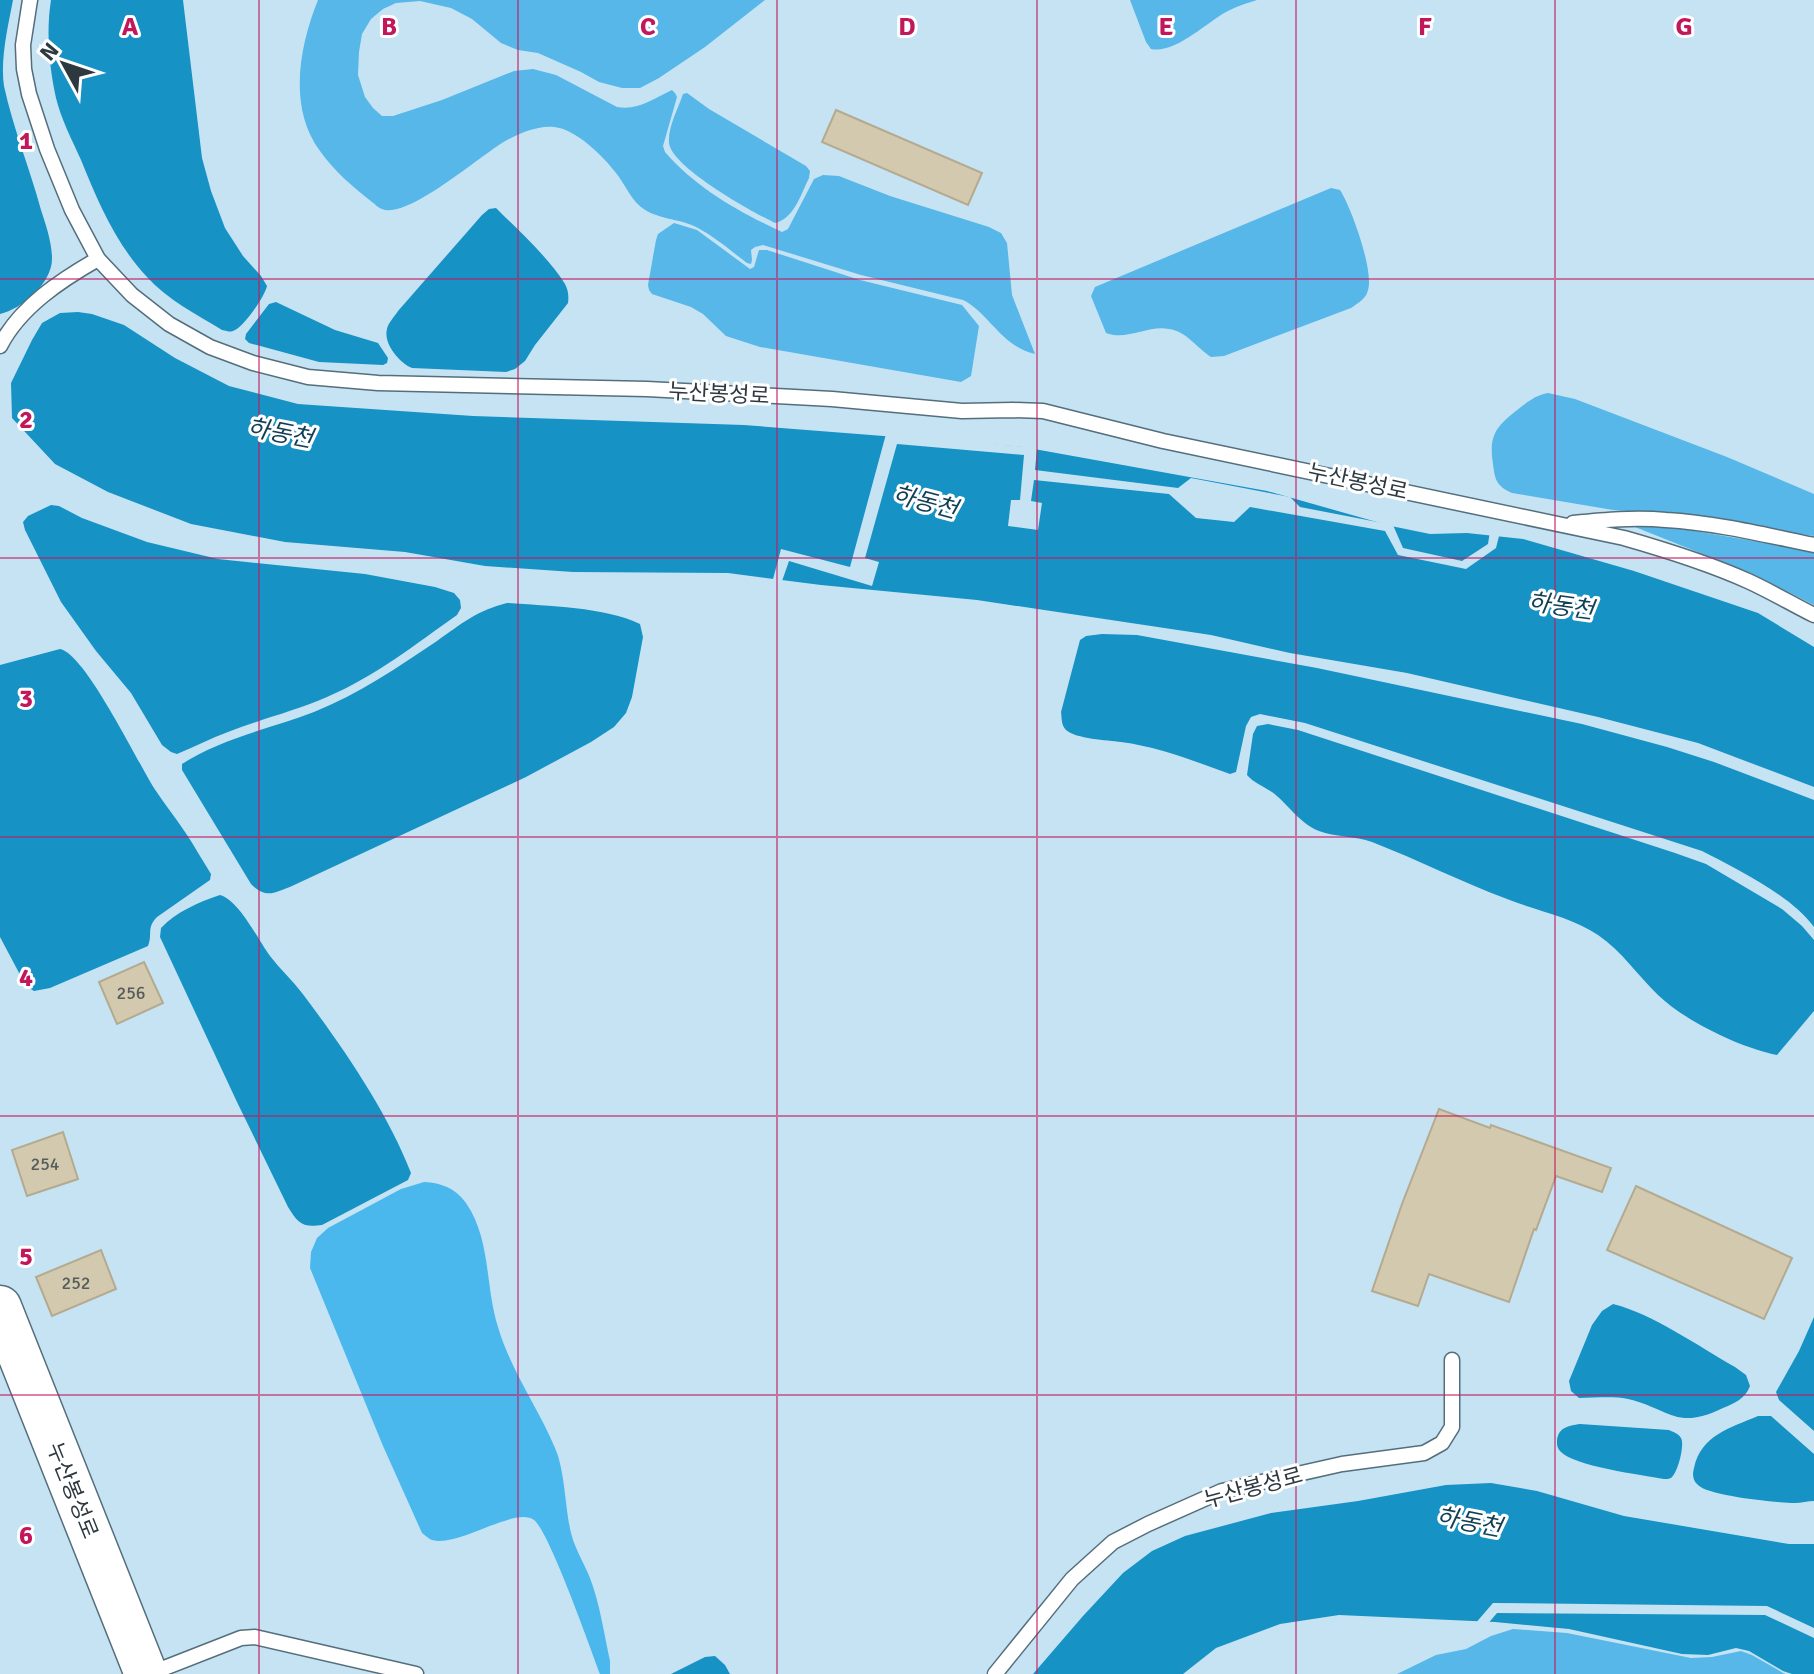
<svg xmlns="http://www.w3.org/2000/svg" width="1814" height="1674" font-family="Signika,'Noto Sans KR',sans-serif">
  <rect width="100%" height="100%" fill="#c6e3f4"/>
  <!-- green -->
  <g fill="#56b7e8">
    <path d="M318 0H765L705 47 659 78 640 88H622L599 82 581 72 538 53 518 50 501 43 472 19 451 8 420 1 396 3 383 9 371 19 362 34 359 52 358 75 365 97 373 108 382 116H393L442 100 514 71 533 69 556 75 617 107C637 111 653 99 672 90L675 93 677 97 663 146 665 152C696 188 739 212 782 232L788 229 814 179 823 175 839 176 890 196 989 227 1001 233 1007 243 1012 295 1035 354C1002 347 989 313 963 300L861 275 763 245 755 247 751 250 752 260 751 264 747 263C731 251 715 237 698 228 680 218 657 220 641 207 630 198 625 184 616 173 603 156 576 129 554 127 539 125 520 133 507 140 483 153 408 220 382 209 378 208 375 204 372 202 353 187 334 171 320 151 288 108 299 47 318 0Z"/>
    <path d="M1130 0H1257C1247 3 1235 7 1226 12 1206 23 1175 54 1151 49L1146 42Z"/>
    <path d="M687 93 709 109 806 166 810 171 809 178C801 194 794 219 775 223 754 213 669 166 669 142 668 127 678 109 683 94Z"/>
    <path d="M1331 188 1340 190C1351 207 1374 270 1368 290 1366 299 1358 303 1351 308L1224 356 1211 357C1197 348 1186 331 1169 329 1148 325 1127 341 1106 333L1091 296 1095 287Z"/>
    <path d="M674 223 697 230 750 269 754 267 759 250H767L860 280 962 305 979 326 971 376 961 382 760 347 726 336 703 314 691 307 652 294 649 290 648 285 656 240 658 234Z"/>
    <path d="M1548 393 1575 399 1727 457 1814 494V536L1665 514 1613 510 1512 493C1497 486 1495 481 1493 464 1488 433 1498 425 1521 407 1530 400 1537 395 1548 393Z"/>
    <path d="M1635 523 1658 525 1814 551V605L1750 573 1635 527Z"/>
    <path d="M1513 1629 1567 1633 1691 1658 1712 1657 1741 1651 1752 1655 1785 1674H1397L1436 1655 1466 1649 1491 1636Z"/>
  </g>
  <!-- forest -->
  <path fill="#4bb8ed" d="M424 1182C442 1183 455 1188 466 1203 491 1239 485 1286 498 1327 511 1371 538 1407 555 1448 565 1470 565 1508 571 1533 575 1549 584 1563 590 1578 600 1604 604 1634 610 1661V1674H600C591 1650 549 1531 534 1520 514 1506 458 1548 432 1540 429 1539 426 1536 422 1533L383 1446 310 1268 311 1252 317 1238 328 1228 401 1189Z"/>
  <!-- water -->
  <g fill="#1692c5">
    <path d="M0 0H13C8 26 0 60 4 86 13 128 30 169 41 210 46 225 52 243 52 259 52 283 22 309 0 314Z"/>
    <path d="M51 0H183L202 158 211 191 225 228 243 256 261 276 267 286C265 296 245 325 235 330 230 333 228 331 222 330 196 314 168 300 147 277 116 244 98 202 81 160 72 140 61 119 56 98 49 66 46 32 51 0Z"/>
    <path d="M496 208C517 229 550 259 565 284 568 290 569 295 568 303L535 345 525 361 515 369 506 372 412 368C400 363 383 344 387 329 388 323 395 316 398 311L482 215 489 209Z"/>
    <path d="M276 302 335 330 378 343 388 358 387 363 383 365 319 362 249 343 245 339 246 334 269 304Z"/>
    <path d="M78 312 92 314 124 325 175 358 229 386 298 404 473 416 744 425 1023 447 1267 491 1391 526 1430 534 1467 533 1523 539 1634 571 1758 613 1814 647V787L1698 743 1598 717 1407 673 1290 653 1211 635 977 600 821 585 728 573 573 572 485 566 405 552 285 542 191 524 108 492 55 464 12 418 11 383 32 340 42 323 60 313Z"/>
    <path d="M51 505 59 506 82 518 147 542 218 559 365 574 435 587 454 593 460 600 461 608 457 615C416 644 374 677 327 697 295 711 261 719 228 732 211 738 194 747 177 754L171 752 162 745 131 693 96 651 61 602 25 530 23 522 28 516Z"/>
    <path d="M507 603C546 606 605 607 640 624L643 637 632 697 626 713 614 727 591 742 526 777 292 886C274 893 266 899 251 884L182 770V764C220 739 272 728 314 712 359 694 398 667 437 641 461 624 478 610 507 603Z"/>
    <path d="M1102 634 1137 635 1317 668 1582 724 1667 747 1714 762 1814 800V927C1792 896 1737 869 1702 851L1305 723 1260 714 1251 717 1246 726 1236 772 1230 774C1194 761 1159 747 1121 742 1107 740 1076 739 1066 730 1061 725 1062 719 1061 712L1080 640 1086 636Z"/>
    <path d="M60 649C86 654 138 764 156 791 165 805 176 818 185 832 194 845 202 860 211 874L210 880 157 917C146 928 153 934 148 946L50 988 34 991 26 986 0 937V665Z"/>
    <path d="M1268 724 1298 730 1675 853 1706 864 1782 909 1802 926 1814 940V1011L1777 1055C1741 1048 1685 1021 1658 995 1638 976 1622 951 1598 935 1572 917 1537 911 1507 899 1462 882 1418 860 1372 842 1355 836 1335 837 1319 831 1299 823 1288 804 1272 792 1263 786 1254 783 1247 775L1253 734 1257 726Z"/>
    <path d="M220 895C239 900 258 940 270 956 280 969 292 980 302 993 342 1046 387 1111 411 1173L408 1180 322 1225C302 1228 298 1223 288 1207L237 1102 160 937 161 928C176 912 199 902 220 895Z"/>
    <path d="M1613 1304C1653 1314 1698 1346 1735 1367L1746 1375 1750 1386C1745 1399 1735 1403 1723 1408 1676 1431 1670 1409 1628 1399 1612 1396 1595 1398 1579 1398L1571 1391 1569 1381 1592 1325 1602 1311Z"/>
    <path d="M1814 1317V1431L1779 1400 1776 1392 1799 1351Z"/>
    <path d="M1758 1416H1771L1814 1454V1501C1808 1501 1801 1503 1795 1503 1779 1503 1708 1496 1698 1485 1693 1481 1692 1475 1694 1468 1701 1435 1730 1428 1758 1416Z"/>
    <path d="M1580 1424 1669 1430C1673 1432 1678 1433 1681 1438 1685 1444 1678 1473 1671 1478 1669 1479 1666 1479 1664 1479 1642 1475 1574 1466 1561 1452 1557 1448 1557 1445 1557 1440 1559 1427 1568 1426 1580 1424Z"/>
    <path d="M1491 1483 1537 1491 1624 1516 1789 1544H1814V1674H1792L1783 1671 1749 1651 1736 1648 1708 1655 1682 1654 1569 1629 1495 1622 1339 1615 1280 1624 1216 1648 1183 1674H1033L1083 1616 1123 1573 1152 1551 1185 1536 1271 1513 1358 1501 1446 1485Z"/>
    <path d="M715 1656 725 1665 730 1674H671L705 1657Z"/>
  </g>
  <!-- pier -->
  <g fill="#c6e3f4">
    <path d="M886 434 1037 448 1035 470 1178 488 1191 478 1290 497 1300 507 1393 525 1403 548 1462 561 1488 544 1490 531 1500 532 1496 548 1466 569 1398 555 1385 531 1250 507 1234 522 1196 518 1169 494 1034 480 1031 501 1042 503 1038 530 1008 526 1011 500H1020L1024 455 897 444 865 558 879 562 872 586 789 561 781 584 772 583 781 549 850 567Z"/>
    <path d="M1493 1603 1767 1606 1814 1628V1638L1765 1615 1497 1613 1486 1626 1474 1625Z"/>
  </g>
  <!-- building -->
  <g fill="#d3c9ae" stroke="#b3aa8f" stroke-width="2">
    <path d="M836 110 982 173 968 205 822 142Z"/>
    <path d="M144 962 163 1003 117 1024 99 982Z"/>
    <path d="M1439 1109 1490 1128 1491 1125 1611 1168 1602 1192 1556 1176 1536 1230 1534 1229 1509 1302 1429 1274 1418 1306 1372 1291 1402 1204Z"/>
    <path d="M63 1132 78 1179 27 1196 12 1150Z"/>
    <path d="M1636 1186 1792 1258 1764 1319 1607 1250Z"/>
    <path d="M101 1250 116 1289 52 1316 36 1277Z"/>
  </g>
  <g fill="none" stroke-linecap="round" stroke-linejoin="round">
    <defs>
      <g id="lane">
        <path d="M30 0 23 45 24 69 29 94 47 149 72 210 98 259 132 295 169 324 210 347 253 363 308 377 378 383 647 389 832 399 962 411 1013 410 1043 411 1163 441 1624 538C1666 550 1708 563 1748 581 1770 591 1792 604 1814 615"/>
        <path d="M0 346C20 307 61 280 98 259"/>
        <path d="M1573 523C1604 520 1635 517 1666 520 1716 523 1765 535 1814 545"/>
        <path d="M149 1674 241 1638 255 1637 416 1674"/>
        <path d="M995 1674 1072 1579 1113 1542 1148 1524 1222 1491 1342 1464 1424 1453 1442 1443 1452 1427V1360"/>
      </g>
      <path id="secondary" d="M0 1307 146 1674"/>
    </defs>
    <!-- lane casing -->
    <use href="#lane" stroke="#546e7c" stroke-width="17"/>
    <!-- secondary casing -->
    <use href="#secondary" stroke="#546e7c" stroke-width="45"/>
    <!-- lane -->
    <use href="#lane" stroke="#fff" stroke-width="14"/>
    <!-- secondary -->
    <use href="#secondary" stroke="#fff" stroke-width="42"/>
  </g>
  <!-- grid -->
  <path fill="none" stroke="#c2185b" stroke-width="2" stroke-opacity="0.55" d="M259 0V1674M518 0V1674M777 0V1674M1037 0V1674M1296 0V1674M1555 0V1674M0 279H1814M0 558H1814M0 837H1814M0 1116H1814M0 1395H1814"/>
  <g text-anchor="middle" stroke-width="6" stroke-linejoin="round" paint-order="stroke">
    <!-- number labels -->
    <g font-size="18" fill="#565c5b">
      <text x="131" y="999">256</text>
      <text x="45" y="1170">254</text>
      <text x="76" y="1289">252</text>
    </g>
    <!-- street labels -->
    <g font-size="22" fill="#2d383f" stroke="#fff">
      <text transform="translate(719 393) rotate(3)" y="8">누산봉성로</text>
      <text transform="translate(1358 481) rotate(12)" y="8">누산봉성로</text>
      <text transform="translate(1253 1487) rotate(-15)" y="8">누산봉성로</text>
      <text transform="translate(73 1490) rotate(68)" y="8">누산봉성로</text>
    </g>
    <!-- water labels -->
    <g font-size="24" font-style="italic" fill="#113f55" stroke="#fff">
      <text transform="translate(280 433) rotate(11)" y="8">하동천</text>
      <text transform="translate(925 502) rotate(15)" y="8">하동천</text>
      <text transform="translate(1561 606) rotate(8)" y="8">하동천</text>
      <text transform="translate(1469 1522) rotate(11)" y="8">하동천</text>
    </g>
  </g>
  <g font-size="26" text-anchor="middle" font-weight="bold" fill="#c2185b" stroke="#fff" stroke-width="6" stroke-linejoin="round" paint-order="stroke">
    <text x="130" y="35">A</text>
    <text x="389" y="35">B</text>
    <text x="648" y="35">C</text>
    <text x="907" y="35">D</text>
    <text x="1166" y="35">E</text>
    <text x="1425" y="35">F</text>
    <text x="1684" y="35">G</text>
    <text x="26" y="149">1</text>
    <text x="26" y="428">2</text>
    <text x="26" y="707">3</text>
    <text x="26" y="986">4</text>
    <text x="26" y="1265">5</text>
    <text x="26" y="1544">6</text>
  </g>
  <!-- north arrow -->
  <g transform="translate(64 64) rotate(310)" stroke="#ffffff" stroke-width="6" paint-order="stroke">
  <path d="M0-6L14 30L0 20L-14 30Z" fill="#2d383f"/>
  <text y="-12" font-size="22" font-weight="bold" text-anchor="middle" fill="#2d383f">N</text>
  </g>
</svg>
